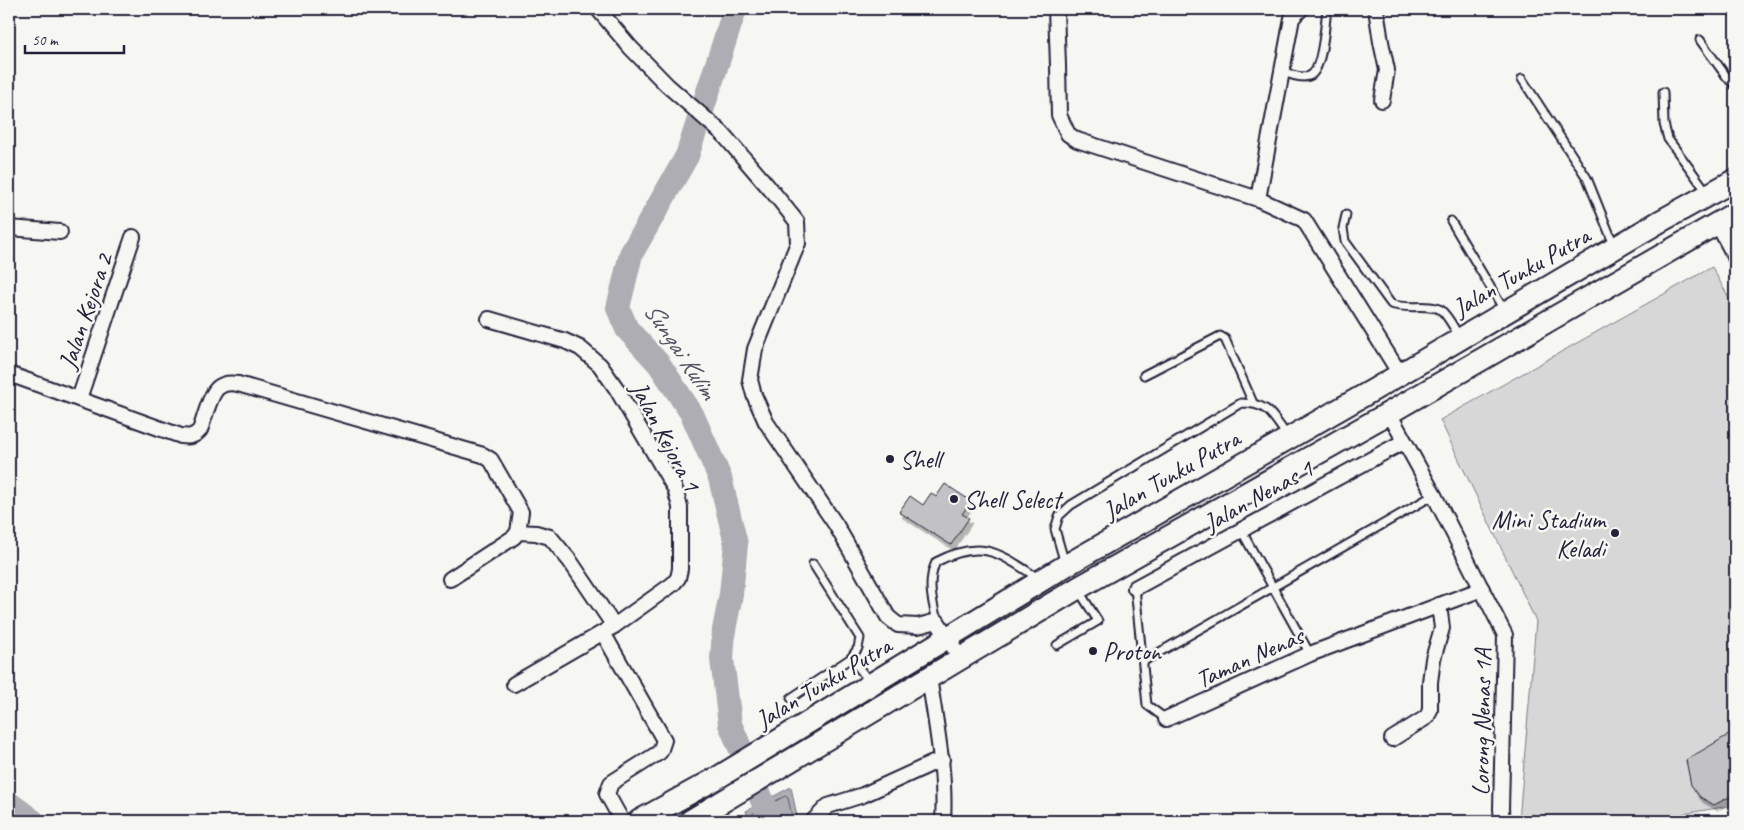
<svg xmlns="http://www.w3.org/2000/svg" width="1744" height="830" font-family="Caveat,sans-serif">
  <defs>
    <filter id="shadow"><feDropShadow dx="3" dy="5.5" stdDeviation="0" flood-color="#0004"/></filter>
  </defs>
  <rect width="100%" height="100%" fill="#f6f6f2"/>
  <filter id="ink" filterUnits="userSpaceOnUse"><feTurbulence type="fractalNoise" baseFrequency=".02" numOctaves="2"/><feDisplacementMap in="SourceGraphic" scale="10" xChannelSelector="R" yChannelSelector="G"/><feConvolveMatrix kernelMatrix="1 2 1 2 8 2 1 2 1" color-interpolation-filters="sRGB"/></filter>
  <g filter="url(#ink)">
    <!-- green -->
    <path fill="#d7d7d7" stroke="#7c7c89" d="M1712 267 1735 309V805L1641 821H1519L1536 621 1440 420Z"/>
    <!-- water -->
    <path fill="#adadb3" stroke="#757583" d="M791 787 798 821H749L746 811Z"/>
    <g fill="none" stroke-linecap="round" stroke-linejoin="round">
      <!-- shore -->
      <path stroke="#5a5a6b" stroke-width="1" d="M753 821V813L785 796 788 798 793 821"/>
      <!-- river -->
      <g stroke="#adadb3" stroke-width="24">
        <path d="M735 9 687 156 631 254 618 308 627 329 659 364 692 414 720 478 736 544 731 594 724 630 722 659 730 724 771 821"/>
        <path d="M9 803 33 821"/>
      </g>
    </g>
    <!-- building -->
    <g fill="#c2c2c4" stroke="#22223b" filter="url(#shadow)">
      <path d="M945 484 971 501 962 514 969 518 951 545 899 512 910 496 923 505 931 493 936 497Z"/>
      <path d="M1735 731V794L1714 805 1700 797 1691 785 1686 760Z"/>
    </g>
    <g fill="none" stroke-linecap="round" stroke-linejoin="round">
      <defs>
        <g id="lane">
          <path d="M1700 40 1726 76 1735 86"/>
          <path d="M1282 72C1290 74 1301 79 1309 76 1323 72 1325 22 1327 9"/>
          <path d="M1522 79 1587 178 1614 245"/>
          <path d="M1663 92 1664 124 1668 139 1707 192"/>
          <path d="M1346 215 1343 228 1345 241 1391 304C1406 310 1430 303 1441 310 1448 316 1454 328 1459 336"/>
          <path d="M1451 221 1504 310"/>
          <path d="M1144 375 1220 336 1225 339 1253 403"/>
          <path d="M1241 530 1310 654"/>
          <path d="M813 564 860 638 858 648 851 658 870 682"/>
          <path d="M1065 564 1055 529 1059 516 1071 505 1241 403C1270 403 1272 416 1288 437"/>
          <path d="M1135 588 1147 705 1166 719"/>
          <path d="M937 621C932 601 927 581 936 562 982 538 999 553 1038 578"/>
          <path d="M1057 645 1098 621 1079 591"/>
          <path d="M1144 661 1434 495"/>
          <path d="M791 698 851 658"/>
        </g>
        <g id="street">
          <path d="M598 9 630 47 667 85 722 133 777 197 797 222 798 243 755 349 750 380 754 395 766 422 836 525 888 617 898 625 918 626 937 621 960 658"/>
          <path d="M1056 9 1058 65 1059 115 1068 134 1077 140 1258 199 1304 220 1400 374"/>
          <path d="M1376 9 1381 42 1387 70 1382 100"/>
          <path d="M1258 199 1292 18 1301 9"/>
          <path d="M1717 223 1735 257"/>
          <path d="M9 228 60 232"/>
          <path d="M489 319 565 341 580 348 600 365 616 388 675 489 680 507V569L678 578 673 584 614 626 514 684"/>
          <path d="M9 374 181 436C189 437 194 437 200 430 204 420 210 393 219 387 224 383 232 383 238 384L483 455 491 460 521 512 518 532 514 537 450 579"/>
          <path d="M79 399 133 237"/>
          <path d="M1389 413 1434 495 1505 635 1501 809 1502 821"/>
          <path d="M518 532 536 533 550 537 570 561 614 626"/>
          <path d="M1135 588 1403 442"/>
          <path d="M603 633 664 740 660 752 611 783 607 794 622 821"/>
          <path d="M929 677C936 725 946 773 943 821"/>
          <path d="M1166 719 1310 654 1482 589"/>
          <path d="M1392 739 1427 717 1430 710V682L1433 659 1442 628 1439 605"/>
          <path d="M813 821 828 806 863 795 942 759"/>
        </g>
        <g id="primary">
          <path d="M639 821 717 778 1065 566 1375 389 1659 222 1735 180"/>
          <path d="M690 821 1078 588 1389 413 1735 213"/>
        </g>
      </defs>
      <!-- lane casing -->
      <use href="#lane" stroke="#22223b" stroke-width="11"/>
      <!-- street casing -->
      <use href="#street" stroke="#22223b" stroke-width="18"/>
      <!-- primary casing -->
      <use href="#primary" stroke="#22223b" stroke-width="25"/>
      <!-- lane -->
      <use href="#lane" stroke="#f6f6f2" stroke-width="7"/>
      <!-- street -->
      <use href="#street" stroke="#f6f6f2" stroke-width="14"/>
      <!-- primary -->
      <use href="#primary" stroke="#f6f6f2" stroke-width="21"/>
    </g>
  </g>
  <!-- markers -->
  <g fill="#22223b" stroke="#f6f6f2" stroke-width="2">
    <circle cx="890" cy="459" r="5"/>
    <circle cx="954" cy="499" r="5"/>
    <circle cx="1615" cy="533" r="5"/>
    <circle cx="1093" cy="651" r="5"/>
  </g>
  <g text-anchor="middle" stroke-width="5" stroke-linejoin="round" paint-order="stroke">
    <!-- street labels -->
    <g font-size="25" fill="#22223b" stroke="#f6f6f2">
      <text transform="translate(1521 271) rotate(-30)" y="9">Jalan Tunku Putra</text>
      <text transform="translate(85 311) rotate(-71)" y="9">Jalan Kejora 2</text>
      <text transform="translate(666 436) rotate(62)" y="9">Jalan Kejora 1</text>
      <text transform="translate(1171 474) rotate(-30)" y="9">Jalan Tunku Putra</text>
      <text transform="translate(1258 495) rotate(-29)" y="9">Jalan Nenas 1</text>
      <text transform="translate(1249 657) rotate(-24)" y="9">Taman Nenas</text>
      <text transform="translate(823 682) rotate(-31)" y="9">Jalan Tunku Putra</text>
      <text transform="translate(1481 722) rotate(-89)" y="9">Lorong Nenas 1A</text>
    </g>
    <!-- poi labels -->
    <g font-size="25" fill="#22223b" stroke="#f6f6f2" text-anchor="start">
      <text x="900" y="468">Shell</text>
      <text x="964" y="508">Shell Select</text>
      <text x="1605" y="528" text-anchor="end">Mini Stadium<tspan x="1605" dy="29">Keladi</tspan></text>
      <text x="1103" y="660">Proton</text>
    </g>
    <!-- water labels -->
    <g font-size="26" font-style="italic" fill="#535365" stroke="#f6f6f2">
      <text transform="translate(681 350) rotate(56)" y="9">Sungai Kulim</text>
    </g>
  </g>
  <!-- margin -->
  <rect width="1744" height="830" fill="none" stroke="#f6f6f2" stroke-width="30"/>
  <rect x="15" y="15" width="1714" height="800" fill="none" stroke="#22223b" stroke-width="2" filter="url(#ink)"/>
  <!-- scale -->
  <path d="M25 45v8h99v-8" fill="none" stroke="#22223b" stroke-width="2.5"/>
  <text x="32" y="45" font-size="15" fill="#22223b" stroke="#f6f6f2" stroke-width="4" paint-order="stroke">50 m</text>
</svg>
